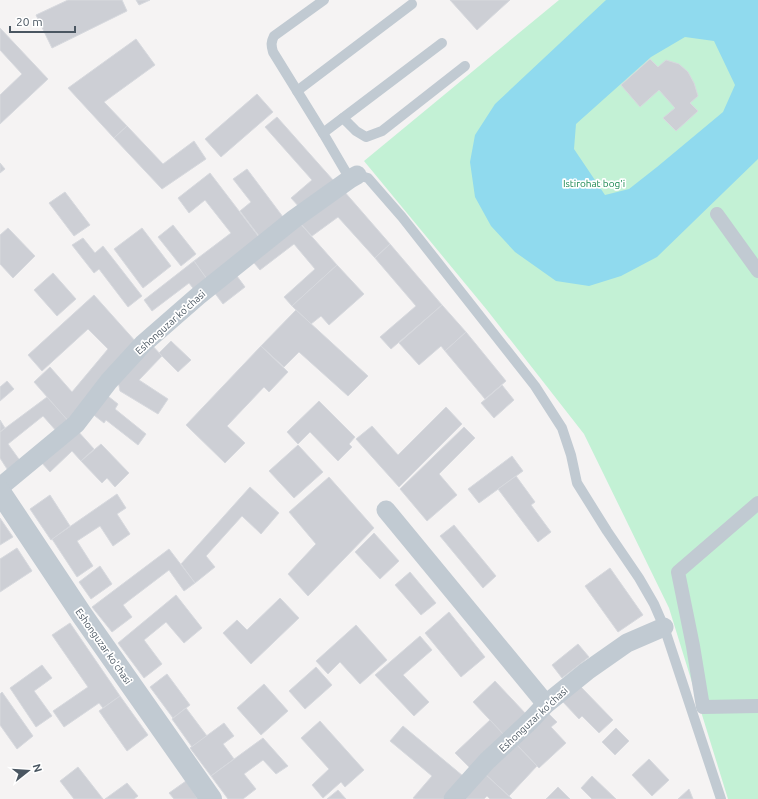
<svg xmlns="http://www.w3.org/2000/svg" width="758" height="799" font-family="Ubuntu,sans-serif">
  <rect width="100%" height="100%" fill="#f5f3f3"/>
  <!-- green -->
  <path fill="#c3f1d5" d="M559 0H758V799H728L669 608 584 434 487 310 364 161Z"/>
  <!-- water -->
  <path fill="#90daee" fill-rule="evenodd" d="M606 0H758V159L657 257 621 276 589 286 556 281 515 252 491 226 475 197 470 162 475 135 495 104ZM685 37 714 41 735 85 723 112 657 167 629 189 605 195 574 149 576 124 651 57Z"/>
  <!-- building -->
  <g fill="#cdcfd5" stroke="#d7d9de">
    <path d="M68 0H122L127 11 52 48 36 15Z"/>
    <path d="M136 0H150L139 5Z"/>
    <path d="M450 0H510L477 30Z"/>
    <path d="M0 28 48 79 0 124V95L22 74 0 50Z"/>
    <path d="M136 39 155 65 104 102 127 126 114 138 68 88Z"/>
    <path d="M650 59 658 67 666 60 679 64 688 72 694 83 698 96 690 103 698 111 676 131 663 118 675 108 659 90 640 107 621 85Z"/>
    <path d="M257 94 273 112 221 157 205 139Z"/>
    <path d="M277 117 333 180 301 209 291 198 312 180 265 127Z"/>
    <path d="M127 126 163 164 194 141 206 159 162 189 114 138Z"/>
    <path d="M0 163 5 169 0 173Z"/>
    <path d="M247 169 286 221 259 236 240 211 251 202 233 179Z"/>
    <path d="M210 173 262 241 209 282 194 261 231 233 205 200 189 213 178 198Z"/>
    <path d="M343 190 390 244 375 258 338 217 312 236 298 221Z"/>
    <path d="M65 192 90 225 74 236 49 203Z"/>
    <path d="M298 221 337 265 292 306 284 297 315 269 294 244 260 270 249 257Z"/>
    <path d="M173 225 196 254 181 266 158 237Z"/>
    <path d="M8 228 35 256 13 278 0 264V235Z"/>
    <path d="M142 228 171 266 143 288 114 249Z"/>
    <path d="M83 238 95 253 103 246 142 296 128 307 99 269 94 273 72 245Z"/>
    <path d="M390 244 442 305 391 349 380 337 416 306 375 258Z"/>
    <path d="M194 261 209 282 196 292 189 283 152 311 144 300Z"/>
    <path d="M337 265 364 294 329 325 321 316 311 324 292 306Z"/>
    <path d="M234 272 245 287 223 304 211 288Z"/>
    <path d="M53 273 76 299 57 316 34 290Z"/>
    <path d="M94 295 136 342 70 423 34 382 50 367 72 392 108 349 88 329 42 371 28 355Z"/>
    <path d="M442 305 466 332 445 351 441 346 419 365 399 343Z"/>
    <path d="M296 310 368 376 348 396 299 352 284 367 261 346Z"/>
    <path d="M466 332 506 381 485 399 445 351Z"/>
    <path d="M171 341 191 360 178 372 159 353Z"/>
    <path d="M150 343 162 356 139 380 168 399 158 414 120 391 117 376Z"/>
    <path d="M261 346 288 372 269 392 264 387 227 426 245 443 225 463 186 425Z"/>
    <path d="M7 381 14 389 0 401V387Z"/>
    <path d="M502 385 514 400 494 418 481 403Z"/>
    <path d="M104 393 118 404 115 409 146 434 138 445 106 420 104 423 90 412Z"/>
    <path d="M47 397 70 423 58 433 43 416 8 444 21 462 9 472 0 458V432Z"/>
    <path d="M319 401 355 437 349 444 352 447 338 461 310 432 298 444 287 432Z"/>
    <path d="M446 407 462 424 399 487 356 439 372 426 398 455Z"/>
    <path d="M0 420 5 428 0 432Z"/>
    <path d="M464 427 475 438 439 474 457 495 427 521 400 489Z"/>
    <path d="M76 429 94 449 81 461 72 451 50 472 41 462Z"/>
    <path d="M101 444 129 473 115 487 107 478 102 483 81 461Z"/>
    <path d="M298 445 323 472 294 498 269 471Z"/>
    <path d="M512 456 523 471 479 503 468 489Z"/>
    <path d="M516 476 535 502 531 505 551 532 538 542 498 489Z"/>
    <path d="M329 477 374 528 308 596 288 574 316 544 289 512Z"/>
    <path d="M250 487 279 513 261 534 242 516 206 556 215 567 195 583 181 564Z"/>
    <path d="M117 494 126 508 117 514 130 534 113 546 100 526 77 541 93 566 77 577 52 539Z"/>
    <path d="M50 495 70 526 51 540 30 509Z"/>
    <path d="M0 518 13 537 0 545Z"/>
    <path d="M454 525 496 576 483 588 440 536Z"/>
    <path d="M374 533 399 561 380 579 355 552Z"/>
    <path d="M17 548 32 571 0 592V559Z"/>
    <path d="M169 549 195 583 184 591 169 570 123 605 132 617 112 632 92 607Z"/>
    <path d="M100 566 112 584 91 599 79 582Z"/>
    <path d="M610 568 643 615 618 632 585 586Z"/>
    <path d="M410 572 436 603 421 615 395 585Z"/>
    <path d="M176 595 202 628 184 643 166 622 144 640 162 664 144 678 118 643Z"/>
    <path d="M280 598 299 618 251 664 223 633 237 620 247 630Z"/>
    <path d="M449 612 485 657 461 677 425 633Z"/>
    <path d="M70 623 120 696 103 708 99 703 64 727 53 711 88 687 52 635Z"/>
    <path d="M356 625 387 660 360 684 340 662 328 674 316 661Z"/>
    <path d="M420 636 432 650 403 675 429 702 414 716 375 675Z"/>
    <path d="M578 644 589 657 562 678 552 665Z"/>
    <path d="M42 665 52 678 34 691 52 716 36 727 10 688Z"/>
    <path d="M316 667 332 685 305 709 289 691Z"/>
    <path d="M167 674 190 705 173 718 150 687Z"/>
    <path d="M495 681 526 714 504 735 473 702Z"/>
    <path d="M264 684 288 711 261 735 237 708Z"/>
    <path d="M580 686 613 720 599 733 582 716 579 719 563 702Z"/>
    <path d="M2 692 33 736 17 749 0 725V694Z"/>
    <path d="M120 696 148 735 127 751 99 711Z"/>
    <path d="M186 708 207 736 192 747 172 719Z"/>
    <path d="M547 712 557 722 551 727 566 743 539 768 515 743Z"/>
    <path d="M490 720 504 735 470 768 455 753Z"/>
    <path d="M320 721 364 770 345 787 341 782 323 798 312 785 329 769 301 738Z"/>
    <path d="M224 723 234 736 223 744 234 759 211 776 190 748Z"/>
    <path d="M403 726 463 776 443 799H415L413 798 432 776 390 741Z"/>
    <path d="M616 728 629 741 615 755 602 742Z"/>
    <path d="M263 738 288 766 276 774 263 760 244 774 256 789 243 799H228L211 776Z"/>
    <path d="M515 743 537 766 509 796 485 774Z"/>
    <path d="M649 759 669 780 652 796 632 775Z"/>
    <path d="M78 767 103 799H74L60 781Z"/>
    <path d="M485 774 512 799H490L487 796 484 799H461Z"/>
    <path d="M592 776 616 799H592L581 788Z"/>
    <path d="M186 781 198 799H174L169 793Z"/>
    <path d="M127 783 138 796 134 799H105Z"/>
    <path d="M558 787 570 799H546Z"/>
    <path d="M689 789 693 799H678Z"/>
    <path d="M338 790 346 799H327Z"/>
  </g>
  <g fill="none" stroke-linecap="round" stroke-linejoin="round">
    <!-- service -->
    <g stroke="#c1cad2" stroke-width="10">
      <path d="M324 0 274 36C271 42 271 45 273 52L323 133 350 179"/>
      <path d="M297 91 412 4"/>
      <path d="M343 118 356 131 366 137 382 131 465 66"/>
      <path d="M323 133 442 43"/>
      <path d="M357 175 368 178 402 217 535 386 562 428 571 455 577 483 607 531 639 578 654 604 664 627 721 799"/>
    </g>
    <!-- pedestrian -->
    <g stroke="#c1cad2" stroke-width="14">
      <path d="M717 214 758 271"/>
      <path d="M758 503 678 572 693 646 703 707 758 706"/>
    </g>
    <!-- minor -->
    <g stroke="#c1cad2" stroke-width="19">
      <path d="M0 487 76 424 109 381 143 344 198 296 294 219 350 179 357 175"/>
      <path d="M386 510 546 704"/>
      <path d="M453 799 487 761 530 721 546 704 587 671 627 643 664 627"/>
    </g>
    <!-- tertiary -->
    <path stroke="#c1cad2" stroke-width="22" d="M0 492 82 615 211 799"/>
  </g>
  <g text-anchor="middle" stroke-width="3.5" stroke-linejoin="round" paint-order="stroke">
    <!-- park labels -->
    <g font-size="10" fill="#17864f" stroke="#fff">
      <text x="594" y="187">Istirohat bog'i</text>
    </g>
    <!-- street labels -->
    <g font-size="10" fill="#4a5661" stroke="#fff">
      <text transform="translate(170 322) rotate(-42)" y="4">Eshonguzar ko'chasi</text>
      <text transform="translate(104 646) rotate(55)" y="4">Eshonguzar ko'chasi</text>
      <text transform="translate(533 719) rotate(-43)" y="4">Eshonguzar ko'chasi</text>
    </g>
  </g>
  <!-- north arrow -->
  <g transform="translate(28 771) rotate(73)" stroke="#ffffff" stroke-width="3" paint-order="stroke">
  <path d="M0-3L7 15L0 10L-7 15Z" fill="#4a5661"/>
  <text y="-6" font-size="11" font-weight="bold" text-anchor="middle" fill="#4a5661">N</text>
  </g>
  <!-- scale -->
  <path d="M10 26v6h65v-6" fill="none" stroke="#4a5661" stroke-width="2"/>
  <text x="16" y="26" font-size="12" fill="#4a5661" stroke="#ffffff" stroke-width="3" paint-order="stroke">20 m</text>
</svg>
